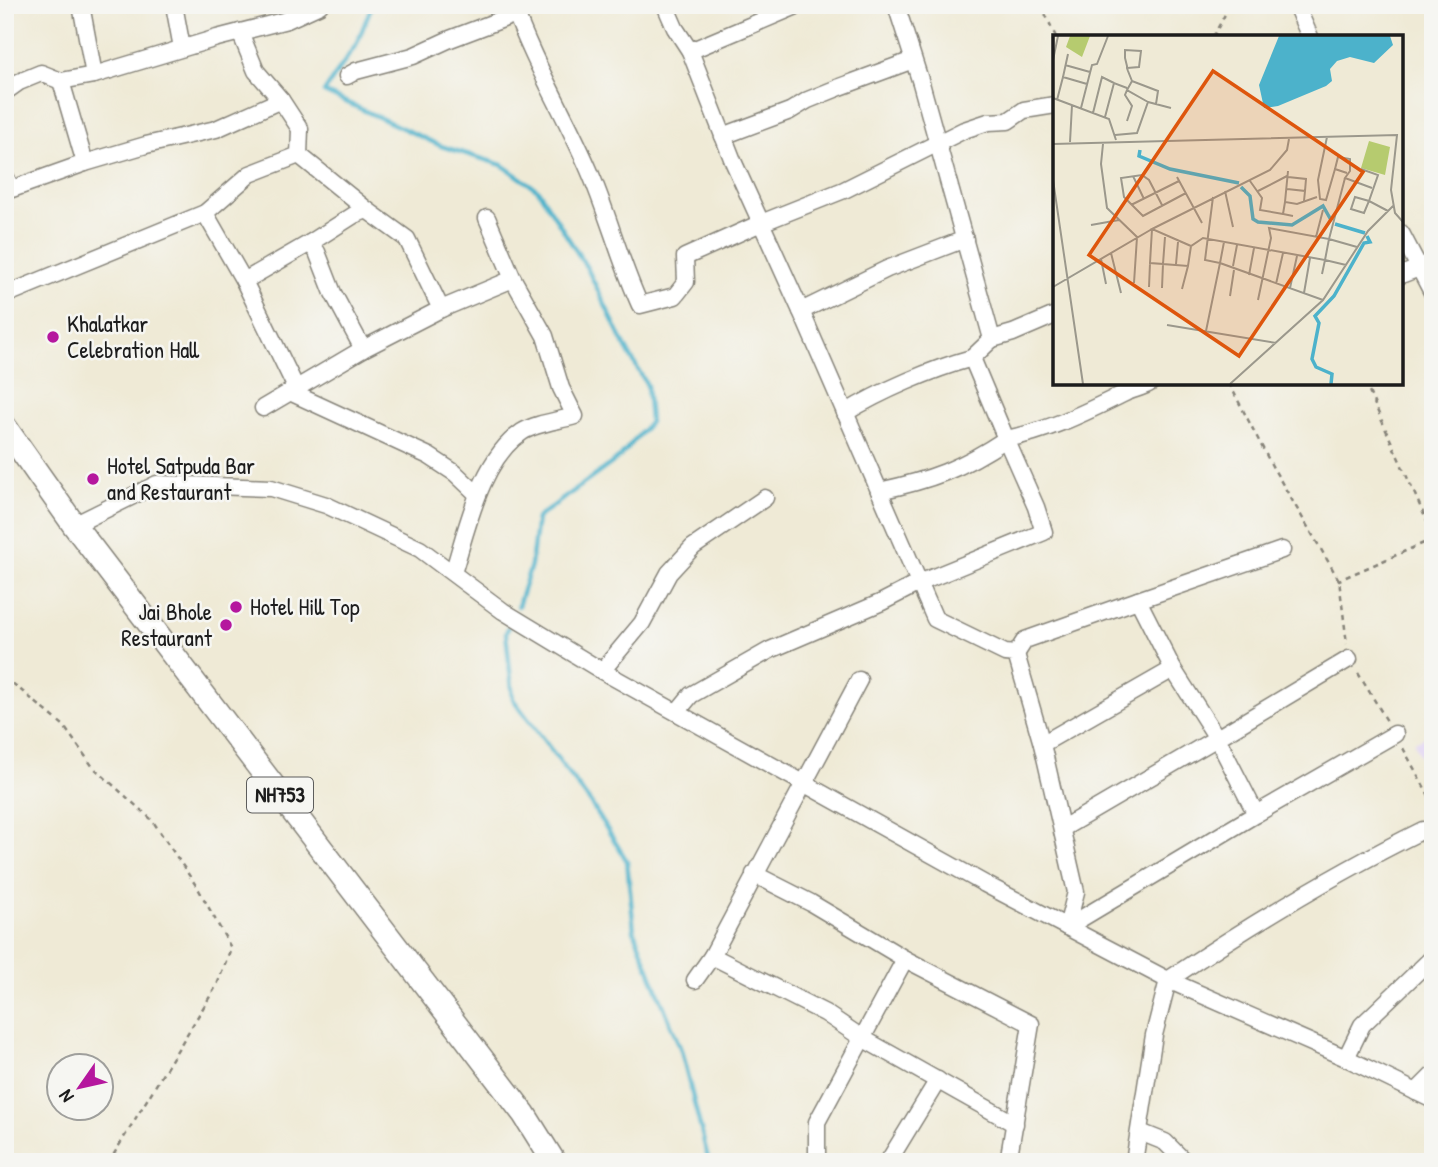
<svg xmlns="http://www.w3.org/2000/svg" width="1438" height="1167" font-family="'Patrick Hand',sans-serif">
  <rect width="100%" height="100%" fill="#f6f6f2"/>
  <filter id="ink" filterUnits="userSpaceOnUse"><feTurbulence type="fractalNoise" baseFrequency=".0143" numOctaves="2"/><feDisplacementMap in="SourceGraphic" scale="14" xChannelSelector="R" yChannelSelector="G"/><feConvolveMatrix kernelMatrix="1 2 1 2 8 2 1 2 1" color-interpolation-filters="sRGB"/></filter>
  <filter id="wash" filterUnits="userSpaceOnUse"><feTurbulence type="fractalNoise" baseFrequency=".00686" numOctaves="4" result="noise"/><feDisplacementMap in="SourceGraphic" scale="28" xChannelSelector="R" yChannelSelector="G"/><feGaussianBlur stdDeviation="1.57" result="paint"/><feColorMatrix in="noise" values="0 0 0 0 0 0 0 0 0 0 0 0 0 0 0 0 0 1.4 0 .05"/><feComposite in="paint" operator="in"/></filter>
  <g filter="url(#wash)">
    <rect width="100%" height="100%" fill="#efead6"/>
    <!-- built -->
    <path fill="#e1d4f4" d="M1433 734V789L1414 742Z"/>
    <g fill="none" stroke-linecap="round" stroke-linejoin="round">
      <!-- stream -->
      <g stroke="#4cb2cb" stroke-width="4.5">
        <path d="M372 5 357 43 324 92 441 146 502 165 538 190 587 268 627 350 647 385 650 422 620 457 537 518 531 565 518 606"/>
        <path d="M508 628 506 633 513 699 590 802 627 861 634 931 681 1050 709 1162"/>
      </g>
    </g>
  </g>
  <g filter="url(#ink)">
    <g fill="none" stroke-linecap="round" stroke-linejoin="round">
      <defs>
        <g id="minor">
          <path d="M174 5 182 48"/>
          <path d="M513 5C533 62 565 114 589 170 608 214 620 261 640 305L675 296 686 282 685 257 761 223 844 190 964 130 988 122 1008 121 1024 110 1055 105"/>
          <path d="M1296 5 1310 37"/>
          <path d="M240 32 256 71 281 100"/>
          <path d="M690 51 799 5"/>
          <path d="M94 75 217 38 287 20 320 5"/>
          <path d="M347 76 356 71 413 56 450 39 516 14"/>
          <path d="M5 92 19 82 41 73 61 81 94 75 81 5"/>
          <path d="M723 136 790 111 808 100 840 87 913 60"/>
          <path d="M5 176 12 189 85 163 61 81"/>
          <path d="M205 213 244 281"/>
          <path d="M1401 233 1433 294"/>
          <path d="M1401 275 1419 268"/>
          <path d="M5 295 205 213 250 174 299 155 300 129 281 100 216 129 146 145 85 163"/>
          <path d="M441 309 513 279 487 218"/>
          <path d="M801 311 887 269 965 239"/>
          <path d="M992 339 1013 333 1055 315"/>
          <path d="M363 349 333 293 317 252 310 243 354 215 367 210"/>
          <path d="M296 388 244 281 310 243"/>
          <path d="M290 392 429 456 455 473 477 494"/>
          <path d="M263 408 363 349 441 309 407 239 367 210 299 155"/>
          <path d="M845 413C881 391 932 369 972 358"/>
          <path d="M879 491C931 480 961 469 1006 439L972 358 992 339 921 83 896 5"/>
          <path d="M74 525 157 484 271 488 326 505 420 549 503 611 602 671 985 884 1067 927 1076 892 1042 744 1016 654 1005 653 935 619 801 311 733 161 690 51 675 28 665 5"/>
          <path d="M453 573C467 529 481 459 522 432 536 423 558 421 575 416L561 388 545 336 513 279"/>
          <path d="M1138 600 1282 550"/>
          <path d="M1016 654 1025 640 1138 600 1173 669 1217 738 1063 828"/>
          <path d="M602 671 642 623 669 573 693 547 765 498"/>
          <path d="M677 712 691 695 770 650 882 602 919 583 1044 532 1036 507 1006 439C1049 431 1086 412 1125 393 1133 389 1142 388 1150 383"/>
          <path d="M1042 744 1173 669"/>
          <path d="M1256 814 1395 734"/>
          <path d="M754 874 811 903 905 959 1031 1024 1008 1162"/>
          <path d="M1067 927 1256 814 1217 738 1349 659"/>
          <path d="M1067 927 1168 980 1346 1058 1433 1100"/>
          <path d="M712 956 825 1013 862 1038 1015 1124"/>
          <path d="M695 980 712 956 859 680"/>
          <path d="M1346 1058 1362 1025 1433 957"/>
          <path d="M1416 1092 1433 1075"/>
          <path d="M1140 1132 1165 1142 1185 1162"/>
          <path d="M817 1162V1122L905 959"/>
          <path d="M888 1162 938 1080"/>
          <path d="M1134 1162 1154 1035 1168 980C1250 925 1334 874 1423 830"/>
        </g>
        <path id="highway" d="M5 427 74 525 524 1114 554 1162"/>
      </defs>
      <!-- minor casing -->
      <use href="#minor" stroke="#868379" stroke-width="19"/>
      <!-- highway casing -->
      <use href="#highway" stroke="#868379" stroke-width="26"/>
      <!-- path -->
      <g stroke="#868379" stroke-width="2.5" stroke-dasharray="5 5" stroke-linecap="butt">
        <path d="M1041 5 1056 37"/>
        <path d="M1213 37 1230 5"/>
        <path d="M1229 383 1272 466 1339 580 1347 644"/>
        <path d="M1365 383 1433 535"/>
        <path d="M1433 539 1339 580 1433 539"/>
        <path d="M1358 673 1387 721"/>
        <path d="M5 677 63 725 93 767 152 820 199 890 231 948 217 985 109 1162"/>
        <path d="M1403 748 1433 803"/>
      </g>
      <!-- minor -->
      <use href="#minor" stroke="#fff" stroke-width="16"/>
      <!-- highway -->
      <use href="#highway" stroke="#fff" stroke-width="23"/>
    </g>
  </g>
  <!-- markers -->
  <g fill="#b5179e" stroke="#f6f6f2" stroke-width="2.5">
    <circle cx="53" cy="337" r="7"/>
    <circle cx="93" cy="479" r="7"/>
    <circle cx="236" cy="607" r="7"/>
    <circle cx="226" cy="625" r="7"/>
  </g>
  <g text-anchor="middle" stroke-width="5" stroke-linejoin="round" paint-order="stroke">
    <!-- shield labels -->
    <rect fill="#f6f6f2" stroke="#5d5d5c" stroke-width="2" x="247" y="777.5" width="66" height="35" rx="5"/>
    <g font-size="21" font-weight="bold" fill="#1c1c1c">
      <text x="280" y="802">NH753</text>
    </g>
    <!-- poi labels -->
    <g font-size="23" fill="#1c1c1c" stroke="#f6f6f2" text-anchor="start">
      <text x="67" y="332">Khalatkar<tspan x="67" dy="26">Celebration Hall</tspan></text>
      <text x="107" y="474">Hotel Satpuda Bar<tspan x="107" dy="26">and Restaurant</tspan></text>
      <text x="250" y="615">Hotel Hill Top</text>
      <text x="212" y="620" text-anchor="end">Jai Bhole<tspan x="212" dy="26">Restaurant</tspan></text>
    </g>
  </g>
  <!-- overview -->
  <g transform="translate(1053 35)">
    <rect width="350" height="350" fill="#efead6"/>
    <path d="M17 1H37L29 22 13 12ZM316 106 337 112 332 140 308 133Z" fill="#b6cb6f"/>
    <path d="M226 1H337L340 10 321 28 297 22 284 26 277 34 279 46 273 51 225 71 211 73 206 50Z" fill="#4cb2cb"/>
    <path fill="none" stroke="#4cb2cb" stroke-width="3.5" d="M87 115 86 121 117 134 186 148M188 152 197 161 200 184 205 187 239 190 270 171 278 185M282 189 312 198M278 349 279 339 263 332 259 324 266 288 262 281 281 261 311 208 317 207 314 201"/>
    <path fill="none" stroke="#9b988c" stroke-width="2" d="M15 19 10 42 34 49M0 25 5 1M12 30 37 37M74 33 86 32 88 16 72 15V23L74 31V33L75 36 79 46M0 63 56 84 63 105M4 65 10 42M95 67 74 55 79 46 105 56 103 69M28 73 39 30 44 29 55 1M40 78 49 42 61 48M52 82 61 48 74 53M74 86 79 71 72 60 74 55M62 100 84 98 95 67 118 73M274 102 265 145 267 164 273 165 282 134M236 104 234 115 217 135 99 194 138 211 150 203 272 225 269 239M17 107 19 70M0 109 344 100 338 155 342 178 350 187M50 109 48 129 54 173 84 202 81 248M308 134 325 140 316 166 335 176M235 136 232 167 244 169 264 162M294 138 282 134 285 122 297 124V136L292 143 319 153M80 141 91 164M124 142 149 188M235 142 253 144 252 156M292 143 276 204 304 212M0 145 30 349M197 146 209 163 207 175 230 179M234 154 252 156 251 166M172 156 180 192M205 156 234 141M302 162 316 166 311 178 298 174ZM232 167 230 179 240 181M78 170 126 146M109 170 96 145 89 140 68 143 71 162 90 181 133 158M38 190 66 185M99 194 97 228 110 229 109 253M112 202 110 229 135 231 138 211M263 202 270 175M171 207 167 228 270 265M58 218 68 258M48 224 53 249M123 229 125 207M180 231 184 210M196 240 201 213M223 249 230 218M0 252 99 194M96 252 97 228M237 253 244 221M129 254 135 231M251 258 257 223M177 261 181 235M205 265 218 203 216 193 276 204 272 225 293 230M114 290 223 308M153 296 167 228 152 225 160 162M177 349 270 265 315 196 340 171"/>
    <path fill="#de560d" fill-opacity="0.15" stroke="#de560d" stroke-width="3.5" d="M160 36 310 137 186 321 36 220Z"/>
    <rect width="350" height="350" fill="none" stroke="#1c1c1c" stroke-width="3.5"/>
  </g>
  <!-- margin -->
  <rect width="1438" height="1167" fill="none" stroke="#f6f6f2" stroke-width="28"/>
  <!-- north arrow -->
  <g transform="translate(80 1087) rotate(236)"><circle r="33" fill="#f6f6f2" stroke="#9f9f9c" stroke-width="2"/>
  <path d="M0-5L12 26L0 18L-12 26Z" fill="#b5179e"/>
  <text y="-10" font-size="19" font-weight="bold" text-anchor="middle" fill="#1c1c1c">N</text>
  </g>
</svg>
